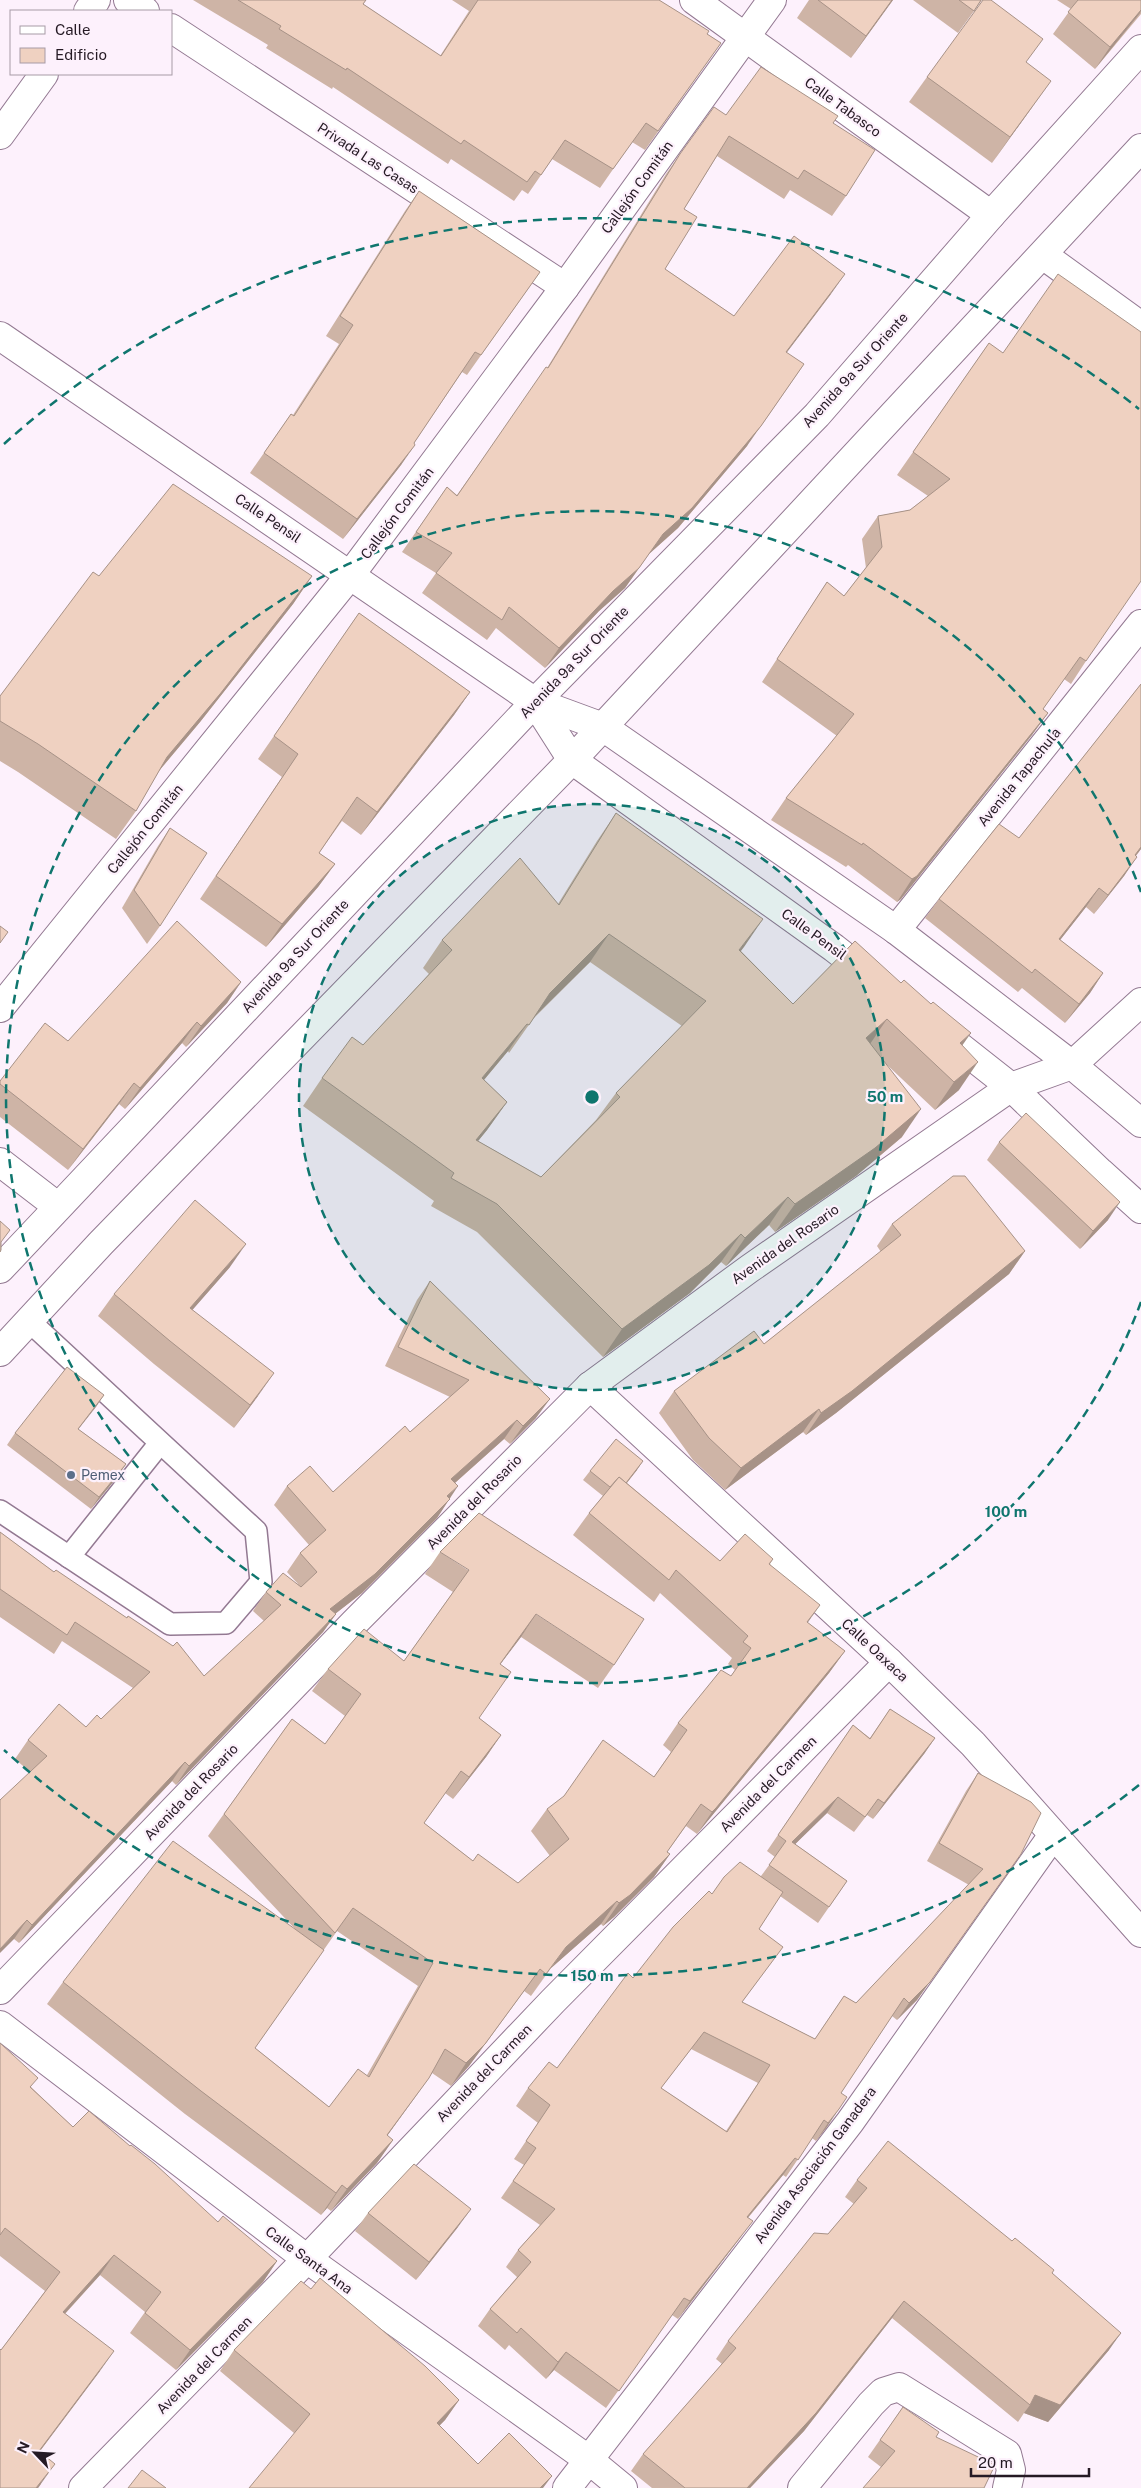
<svg xmlns="http://www.w3.org/2000/svg" width="1141" height="2488" font-family="'Public Sans',sans-serif">
  <rect width="100%" height="100%" fill="#fdf1fc"/>
  <g fill="none" stroke-linecap="round" stroke-linejoin="round">
    <defs>
      <g id="service">
        <path d="M0 1511 170 1624 226 1623 261 1582 256 1531 29 1321"/>
        <path d="M69 1557 160 1443"/>
      </g>
      <g id="minor">
        <path d="M128 0 145 11"/>
        <path d="M694 0 991 215"/>
        <path d="M88 11 96 0"/>
        <path d="M171 28 565 287"/>
        <path d="M0 135 44 74"/>
        <path d="M1043 255 1141 326"/>
        <path d="M896 930 1141 624"/>
        <path d="M0 1008 351 574 565 287 772 0"/>
        <path d="M0 1162 57 1206"/>
        <path d="M590 1386 889 1662 973 1744 1141 1933"/>
        <path d="M0 1990 354 1623 590 1386 749 1269 1011 1087 1072 1065 1141 1002"/>
        <path d="M0 2025 307 2259 589 2460 623 2488"/>
        <path d="M83 2488 307 2259 553 2001 889 1662"/>
        <path d="M567 2488 850 2122 1053 1835"/>
        <path d="M802 2488 871 2404 883 2392 899 2387 1007 2454 1011 2470 1007 2488"/>
      </g>
      <g id="secondary">
        <path d="M0 336 535 702 603 727 896 930 1072 1065 1141 1123"/>
        <path d="M535 702 572 760 834 948 871 977"/>
        <path d="M945 1035 1011 1087 1100 1172 1141 1209"/>
        <path d="M0 1269 535 702 817 415 991 215 1141 49"/>
        <path d="M0 1352 101 1243 572 760 1141 148"/>
      </g>
    </defs>
    <!-- service casing -->
    <use href="#service" stroke="#937992" stroke-width="24"/>
    <!-- minor casing -->
    <use href="#minor" stroke="#937992" stroke-width="30"/>
    <!-- secondary casing -->
    <use href="#secondary" stroke="#937992" stroke-width="30"/>
    <!-- service -->
    <use href="#service" stroke="#fff" stroke-width="21"/>
    <!-- minor -->
    <use href="#minor" stroke="#fff" stroke-width="28"/>
    <!-- secondary -->
    <use href="#secondary" stroke="#fff" stroke-width="28"/>
  </g>
  <!-- wall -->
  <g fill="#ceb4a6" fill-rule="evenodd">
    <path d="M193 0H366L363 4 440 56 469 11 452 0H659L707 34 721 43 645 150 632 142 600 188 552 159 528 194 522 190 514 201 451 159 448 164 333 87 332 89 266 48 268 45Z"/>
    <path d="M809 0H893L851 58 797 18Z"/>
    <path d="M913 0H982L958 33Z"/>
    <path d="M1057 0H1141V14L1095 69 1053 34 1071 9Z"/>
    <path d="M1026 62 1033 106 992 163 909 102 927 77Z"/>
    <path d="M726 115 833 123 846 196 832 216 790 190 784 199 717 156 684 209 665 269 734 316 831 294 787 352 747 446 678 528 649 554 625 588 599 611 545 668 496 628 487 640 422 593 436 573 402 552 447 487 457 495 547 368 666 174 680 154Z"/>
    <path d="M419 191 540 272 467 375 462 372 414 443 401 465 343 539 250 473 291 414 293 415 339 344 326 336 405 211Z"/>
    <path d="M989 343 1086 661 1071 684 1064 679 1043 709 1048 713 1032 735 901 899 897 902 848 865 846 867 771 820 786 798 837 736 762 682 812 605 827 582 844 596 866 568 862 539 878 516 910 510 928 496 897 475Z"/>
    <path d="M99 576H312L293 604 200 722 159 771 136 811 116 839 18 772 0 761V696Z"/>
    <path d="M359 613 470 692 454 715 361 835 342 821 319 853 335 864 318 887 266 947 200 899 282 777 258 759Z"/>
    <path d="M1141 684V849L1136 856 1124 876 1094 914 1086 907 1060 940 1103 973 1090 993 1065 1023 1022 988 1018 992 925 918 939 899 1019 838Z"/>
    <path d="M616 813 741 951 793 1004 855 941 962 1046 959 1090 935 1110 885 1063 902 1137 856 1176 775 1232 769 1225 726 1266 721 1262 690 1293 603 1357 477 1232 431 1206 434 1201 303 1106 322 1078 363 1045 429 974 423 968 442 940 558 904 597 841ZM590 962 682 1026 616 1093 596 1120 541 1177 478 1141 487 1130 507 1102 484 1080 508 1051 509 1053 533 1019Z"/>
    <path d="M170 828 160 926 147 944 122 908 158 846Z"/>
    <path d="M241 982 227 1003 186 1047 182 1043 125 1109 119 1104 68 1170 0 1117V1081L68 1041Z"/>
    <path d="M999 1142 1108 1220 1080 1249 987 1160Z"/>
    <path d="M892 1224 1025 1251 1009 1274 836 1413 806 1435 803 1432 725 1490 693 1460 659 1413 674 1391 764 1344 881 1252 877 1246Z"/>
    <path d="M230 1267 192 1310 258 1396 234 1428 154 1364 98 1316 114 1294Z"/>
    <path d="M430 1281 536 1418 510 1444 504 1439 455 1483 450 1498 437 1518 362 1593 336 1613V1614L323 1632 176 1785 172 1781 19 1943 14 1939 30 1772 15 1759 28 1740 86 1727 101 1719 133 1688 62 1641 54 1654 0 1617V1532L54 1572 204 1676 264 1621 253 1611 266 1592 298 1584 287 1572 300 1553 309 1545 274 1505 287 1486 333 1492 410 1432 450 1397 385 1366 417 1300Z"/>
    <path d="M104 1395 78 1429 126 1464 118 1476 91 1509 7 1445 15 1433Z"/>
    <path d="M637 1470 627 1483 720 1561 773 1559 770 1564 808 1623 845 1651 829 1673 700 1830 697 1834 686 1826 667 1852 670 1854 654 1877 614 1917 603 1926 601 1924 550 1969 531 1996 524 1991 469 2066 451 2086 432 2073 413 2100 387 2136 393 2140 377 2163 331 2211 327 2208 321 2215 185 2114 47 2004 63 1982 296 1930 208 1836 292 1719 325 1744 345 1716 312 1691 328 1669 404 1661 453 1592 425 1574 440 1552 614 1665 598 1688 521 1637 500 1664 479 1718 501 1735 486 1757 453 1799 445 1793 424 1823 473 1861 518 1883 550 1856 531 1831 547 1809 654 1777 671 1752 663 1745 678 1723 731 1676 735 1670 728 1664 732 1658 660 1593 654 1602 573 1535 589 1513 603 1496 583 1480 590 1471ZM337 1931 418 1986 367 2075 329 2107 255 2048Z"/>
    <path d="M890 1709 935 1738 924 1754 873 1819 867 1815 854 1832 827 1813 795 1844 847 1881 818 1923 780 1896 759 1929 770 1964 742 2002 815 2039 844 1996 856 2003 969 1885 927 1861 966 1791 978 1773 1008 1871 917 2000 897 2020 892 2016 841 2093 827 2127 816 2141 812 2138 786 2177 783 2175 748 2218 740 2238 678 2319 672 2315 606 2408 554 2370 546 2379 509 2345 505 2350 478 2326 490 2309 517 2277 506 2267 518 2250 540 2225 501 2198 524 2165 514 2159 538 2123 516 2106 528 2088 557 2068 633 1978 712 1894 761 1876 775 1857 767 1851 853 1725 870 1738ZM691 2049 758 2083 726 2131 661 2088Z"/>
    <path d="M0 2043 32 2088 73 2127 277 2261 263 2282 176 2370 130 2333 145 2312 100 2275 65 2314 100 2371 40 2451 41 2484 38 2488H0L1 2350 45 2291 0 2256Z"/>
    <path d="M857 2180 1052 2273 1109 2350 1048 2422 1024 2413 1018 2422 892 2318 804 2431 750 2488H652L631 2471 643 2454 722 2364 716 2359 728 2341 828 2234 854 2204 845 2197Z"/>
    <path d="M368 2213 458 2227 416 2280 355 2231Z"/>
    <path d="M311 2289 459 2400 445 2420 439 2426 478 2464 294 2433 220 2371 234 2350Z"/>
    <path d="M903 2407 936 2437 881 2467 868 2457Z"/>
  </g>
  <!-- shaded-wall -->
  <g fill="#a79287">
    <path d="M892 0H893L851 58 866 36Z"/>
    <path d="M1141 10 1140 13 1095 69 1110 47Z"/>
    <path d="M1051 81 1033 106 992 163 1010 137Z"/>
    <path d="M845 274 831 294 772 372 786 352Z"/>
    <path d="M804 364 747 446 678 528 649 554 663 534Z"/>
    <path d="M415 445 401 465 343 539 357 519Z"/>
    <path d="M639 568 625 588 599 611 545 668 559 648 613 591Z"/>
    <path d="M312 576 293 604 200 722 147 785 167 757Z"/>
    <path d="M470 692 454 715 361 835 377 812Z"/>
    <path d="M1048 713 1032 735 901 899 897 902 912 879Z"/>
    <path d="M1141 847V849L1121 874 1135 855Z"/>
    <path d="M1137 857 1124 876 1094 914 1108 895Z"/>
    <path d="M335 864 318 887 266 947 282 924Z"/>
    <path d="M1099 888 1086 907 1046 958 1059 939Z"/>
    <path d="M763 919 744 947 720 978 739 950Z"/>
    <path d="M609 934 590 962 530 1021 550 993Z"/>
    <path d="M1103 973 1090 993 1065 1023 1079 1004Z"/>
    <path d="M241 982 227 1003 186 1047 201 1026Z"/>
    <path d="M887 1019 868 1047 866 1038Z"/>
    <path d="M197 1022 182 1043 125 1109 140 1088Z"/>
    <path d="M527 1024 508 1051 462 1106 482 1078Z"/>
    <path d="M971 1033 952 1060 941 1071 960 1043Z"/>
    <path d="M978 1062 959 1090 935 1110 954 1082Z"/>
    <path d="M134 1083 119 1104 68 1170 83 1149Z"/>
    <path d="M507 1102 487 1130 456 1168 476 1140Z"/>
    <path d="M921 1109 902 1137 856 1176 775 1232 795 1204Z"/>
    <path d="M788 1197 769 1225 726 1266 745 1238Z"/>
    <path d="M1120 1202 1108 1220 1080 1249 1093 1231Z"/>
    <path d="M741 1234 721 1262 690 1293 603 1357 622 1329Z"/>
    <path d="M246 1244 230 1267 174 1331 190 1308Z"/>
    <path d="M1025 1251 1009 1274 836 1413 806 1435 821 1413Z"/>
    <path d="M274 1373 258 1396 234 1428 250 1405Z"/>
    <path d="M104 1395 96 1407 69 1441 78 1429Z"/>
    <path d="M550 1399 536 1418 510 1444 523 1426Z"/>
    <path d="M819 1409 803 1432 725 1490 741 1468Z"/>
    <path d="M517 1420 504 1439 438 1498 451 1479Z"/>
    <path d="M643 1461 637 1470 611 1502 617 1493Z"/>
    <path d="M126 1464 118 1476 91 1509 99 1497Z"/>
    <path d="M458 1486 437 1518 362 1593 317 1628 330 1609Z"/>
    <path d="M820 1605 804 1628 807 1622Z"/>
    <path d="M336 1614 323 1632 176 1785 189 1766Z"/>
    <path d="M536 1614 521 1637 484 1686 500 1664Z"/>
    <path d="M845 1651 829 1673 697 1834 712 1812Z"/>
    <path d="M501 1735 486 1757 453 1799 469 1777Z"/>
    <path d="M935 1738 924 1754 873 1819 884 1803Z"/>
    <path d="M185 1762 172 1781 19 1943 32 1925Z"/>
    <path d="M838 1797 827 1813 781 1858 792 1842Z"/>
    <path d="M701 1804 652 1872 670 1854 654 1877 614 1917 603 1926 619 1903Z"/>
    <path d="M1021 1854 917 2000 897 2020 909 2003Z"/>
    <path d="M617 1901 601 1924 550 1969 531 1996 566 1947Z"/>
    <path d="M27 1920 14 1939 0 1953V1949Z"/>
    <path d="M540 1969 469 2066 451 2086 466 2063Z"/>
    <path d="M429 2078 413 2100 371 2158 387 2135Z"/>
    <path d="M839 2109 827 2127 816 2141 828 2123Z"/>
    <path d="M393 2140 377 2163 331 2211 347 2189Z"/>
    <path d="M795 2158 783 2175 734 2234 747 2217Z"/>
    <path d="M342 2185 327 2208 321 2215 336 2193Z"/>
    <path d="M471 2209 458 2227 416 2280 429 2262Z"/>
    <path d="M753 2221 740 2238 678 2319 690 2301Z"/>
    <path d="M114 2255 100 2275 48 2332 63 2312Z"/>
    <path d="M277 2261 263 2282 176 2370 190 2350Z"/>
    <path d="M904 2301 892 2318 804 2431 750 2488H747Z"/>
    <path d="M1121 2333 1109 2350 1048 2422 1024 2413 1030 2405 1035 2395Z"/>
    <path d="M114 2351 100 2371 25 2471 39 2451Z"/>
    <path d="M566 2352 554 2370 546 2379 558 2362Z"/>
    <path d="M459 2400 445 2420 422 2443 437 2423Z"/>
    <path d="M55 2464 38 2488H36Z"/>
    <path d="M552 2476 543 2488H540Z"/>
  </g>
  <!-- building -->
  <g fill="#efd1c1" stroke="#a79287" fill-rule="evenodd">
    <path d="M238 0H366L363 4 441 56 478 0H659L709 31 707 34 721 43 658 131 646 123 613 169 565 140 541 175 535 171 527 182 464 140 461 144 347 68 346 70 279 29 281 26Z"/>
    <path d="M818 0H892L866 36Z"/>
    <path d="M959 0H981L974 11Z"/>
    <path d="M983 0H991L1043 39 1026 62 1051 81 1010 137 927 77Z"/>
    <path d="M1078 0H1141V10L1110 47 1068 12Z"/>
    <path d="M761 67 838 116 833 123 875 150 846 196 804 170 798 179 729 136 684 209 697 217 665 269 734 316 794 236 845 274 786 352 804 364 761 426 692 508 663 534 639 568 613 591 559 648 509 607 502 620 436 573 452 553 416 532 447 487 457 496 546 367 548 368 680 154 714 107 726 115Z"/>
    <path d="M419 191 540 272 481 355 475 352 414 443 415 445 357 519 264 453 291 414 294 416 353 325 340 316Z"/>
    <path d="M1058 274 1141 332V581L1086 661 1080 657 1043 709 1048 713 917 876 912 879 863 843 862 845 786 798 854 714 777 659 827 582 844 596 882 547 878 516 910 510 950 479 913 452 989 343 1003 353Z"/>
    <path d="M173 484 312 576 220 694 167 757 136 811 38 744 0 721V696L93 572 99 576Z"/>
    <path d="M359 613 470 692 377 812 357 797 319 853 335 864 282 924 216 876 298 754 274 736Z"/>
    <path d="M1141 684V847L1135 855 1137 857 1108 895 1099 888 1059 939 1103 973 1079 1004 1035 969 1032 973 939 899 999 824 1019 838Z"/>
    <path d="M616 813 763 919 739 950 793 1004 855 941 901 983 904 980 931 1004 933 1002 971 1033 960 1043 978 1062 954 1082 887 1019 866 1038 921 1109 875 1148 795 1204 788 1197 745 1238 741 1234 709 1265 622 1329 497 1204 451 1178 454 1173 322 1078 352 1037 363 1045 452 950 442 940 520 858 559 905ZM609 934 706 1001 616 1093 620 1097 541 1177 476 1140 507 1102 482 1078 527 1024 529 1025 550 993Z"/>
    <path d="M170 828 207 853 160 926 134 890Z"/>
    <path d="M177 921 241 982 201 1026 197 1022 140 1088 134 1083 83 1149 0 1084V1081L45 1023 68 1041Z"/>
    <path d="M0 926 8 932 0 943Z"/>
    <path d="M1026 1113 1120 1202 1093 1231 999 1142Z"/>
    <path d="M953 1176H965L1025 1251 852 1391 821 1413 819 1409 741 1468 709 1438 674 1391 754 1331 764 1344 901 1235 892 1224Z"/>
    <path d="M195 1200 246 1244 190 1308 274 1373 250 1405 170 1341 114 1294Z"/>
    <path d="M0 1221 10 1230 1 1242V1250L0 1252Z"/>
    <path d="M430 1281 550 1399 523 1426 517 1420 451 1479 458 1486 447 1496 450 1499 375 1574 330 1609 336 1614 189 1766 185 1762 32 1925 27 1920 0 1949V1800L47 1756 28 1740 59 1704 86 1727 97 1715 101 1719 150 1672 75 1622 67 1635 0 1589V1532L54 1572 56 1570 127 1618 128 1616 173 1646 177 1642 204 1676 281 1605 266 1592 283 1573 301 1587 317 1572 300 1553 326 1530 287 1486 310 1466 333 1492 405 1426 410 1432 469 1380 398 1347Z"/>
    <path d="M67 1367 104 1395 78 1429 126 1464 99 1497 15 1433Z"/>
    <path d="M616 1439 643 1461 626 1483 619 1477 610 1487 590 1471Z"/>
    <path d="M619 1477 720 1561 745 1534 773 1559 769 1564 820 1605 807 1622 845 1651 716 1808 712 1812 701 1804 667 1852 670 1854 630 1895 619 1903 617 1901 566 1947 546 1974 540 1969 485 2044 466 2063 445 2049 429 2078 387 2135 393 2140 347 2189 342 2185 336 2193 201 2091 63 1982 173 1841 324 1950 255 2048 329 2107 358 2069 369 2077 433 1963 353 1908 335 1933 224 1814 292 1719 325 1744 361 1694 328 1669 364 1629 404 1661 469 1570 440 1552 479 1513 644 1619 614 1665 536 1614 500 1664 511 1672 479 1718 501 1735 469 1777 461 1771 424 1823 473 1861 478 1854 518 1883 569 1839 547 1809 564 1796 603 1740 654 1777 687 1730 678 1723 721 1670 731 1676 751 1648 743 1642 748 1636 676 1570 669 1580 589 1513Z"/>
    <path d="M890 1709 935 1738 884 1803 878 1799 865 1817 838 1797 792 1842 847 1881 829 1907 769 1865 786 1841 778 1835 853 1725 870 1739Z"/>
    <path d="M978 1773 1031 1802 1041 1813 1021 1854 930 1982 909 2003 904 1998 841 2093 847 2097 839 2109 828 2123 824 2120 798 2160 795 2158 747 2217 753 2221 690 2301 684 2298 619 2391 566 2352 558 2362 521 2328 517 2333 490 2309 531 2262 518 2250 555 2209 513 2181 536 2148 526 2141 550 2105 528 2088 549 2062 557 2068 628 1973 633 1978 673 1927 709 1891 712 1894 724 1877 740 1862 783 1892 759 1929 783 1947 742 2002 815 2039 844 1996 856 2003 983 1869 939 1843ZM704 2032 770 2065 727 2132 661 2088Z"/>
    <path d="M0 2043 38 2078 30 2087 73 2127 89 2111 130 2146 131 2145 155 2164 218 2222 223 2216 277 2261 190 2350 145 2313 161 2292 114 2255 63 2312 114 2351 39 2451 55 2464 36 2488H0V2349L1 2350 60 2272 5 2228 0 2235Z"/>
    <path d="M888 2141 1012 2241 1015 2238 1054 2270 1052 2273 1121 2333 1060 2405 1035 2395 1030 2405 904 2301 816 2413 747 2488H685L643 2454 736 2348 728 2341 814 2233 828 2234 867 2188 857 2180Z"/>
    <path d="M414 2164 471 2209 429 2262 368 2213Z"/>
    <path d="M320 2278 425 2366 459 2400 437 2423 478 2464 509 2433 552 2476 540 2488H249L310 2414 234 2350 301 2281 311 2289Z"/>
    <path d="M903 2407 939 2432 936 2437 995 2465 984 2488H863L895 2451 880 2440Z"/>
    <path d="M142 2470 166 2488H128Z"/>
  </g>
  <!-- distance rings -->
  <circle cx="592" cy="1097" r="293" fill="#0f766e" fill-opacity=".12"/>
  <g fill="none" stroke="#0f766e" stroke-width="2.5" stroke-dasharray="9 6">
    <circle cx="592" cy="1097" r="293"/>
    <path d="M1141 1302A586 586 0 1 1 1141 892"/>
    <path d="M1139 1785A879 879 0 0 1 4 1750M4 444A879 879 0 0 1 1139 409"/>
  </g>
  <!-- markers -->
  <circle fill="#5c6f8a" stroke="#fdf1fc" stroke-width="2" cx="71" cy="1475" r="5"/>
  <g text-anchor="middle" stroke-width="4.5" stroke-linejoin="round" paint-order="stroke">
    <!-- street labels -->
    <g font-size="14" fill="#251a24" stroke="#fdf1fc">
      <text transform="translate(843 107) rotate(36)" y="5">Calle Tabasco</text>
      <text transform="translate(368 158) rotate(33)" y="5">Privada Las Casas</text>
      <text transform="translate(637 187) rotate(-54)" y="5">Callejón Comitán</text>
      <text transform="translate(855 370) rotate(-48)" y="5">Avenida 9a Sur Oriente</text>
      <text transform="translate(397 513) rotate(-53)" y="5">Callejón Comitán</text>
      <text transform="translate(268 518) rotate(34)" y="5">Calle Pensil</text>
      <text transform="translate(574 662) rotate(-46)" y="5">Avenida 9a Sur Oriente</text>
      <text transform="translate(1019 777) rotate(-51)" y="5">Avenida Tapachula</text>
      <text transform="translate(145 829) rotate(-51)" y="5">Callejón Comitán</text>
      <text transform="translate(814 934) rotate(36)" y="5">Calle Pensil</text>
      <text transform="translate(295 956) rotate(-47)" y="5">Avenida 9a Sur Oriente</text>
      <text transform="translate(785 1244) rotate(-35)" y="5">Avenida del Rosario</text>
      <text transform="translate(474 1502) rotate(-45)" y="5">Avenida del Rosario</text>
      <text transform="translate(875 1650) rotate(43)" y="5">Calle Oaxaca</text>
      <text transform="translate(768 1784) rotate(-45)" y="5">Avenida del Carmen</text>
      <text transform="translate(191 1792) rotate(-46)" y="5">Avenida del Rosario</text>
      <text transform="translate(484 2073) rotate(-46)" y="5">Avenida del Carmen</text>
      <text transform="translate(815 2165) rotate(-53)" y="5">Avenida Asociación Ganadera</text>
      <text transform="translate(309 2260) rotate(36)" y="5">Calle Santa Ana</text>
      <text transform="translate(204 2365) rotate(-46)" y="5">Avenida del Carmen</text>
    </g>
    <!-- service labels -->
    <g font-size="14" fill="#4e5e75" stroke="#fdf1fc" text-anchor="start">
      <text x="81" y="1480">Pemex</text>
    </g>
  </g>
  <circle cx="592" cy="1097" r="8" fill="#0f766e" stroke="#fdf1fc" stroke-width="2.5"/>
  <g font-size="15" text-anchor="middle" font-weight="bold" fill="#0f766e" stroke="#fdf1fc" stroke-width="4.5" stroke-linejoin="round" paint-order="stroke">
    <text x="885" y="1102">50 m</text>
    <text x="1006" y="1517">100 m</text>
    <text x="592" y="1981">150 m</text>
  </g>
  <!-- legend -->
  <rect x="10" y="10" width="162" height="65" fill="#fdf1fc" stroke="#a79ba6"/>
  <rect x="20" y="26" width="25" height="8" fill="#ffffff" stroke="#a79ba6"/>
  <text x="55" y="35" font-size="15" fill="#251a24">Calle</text>
  <rect x="20" y="48" width="25" height="15" fill="#efd1c1" stroke="#a79ba6"/>
  <text x="55" y="60" font-size="15" fill="#251a24">Edificio</text>
  <!-- north arrow -->
  <g transform="translate(35 2453) rotate(295)" stroke="#fdf1fc" stroke-width="4" paint-order="stroke">
  <path d="M0-4L9 19L0 12L-9 19Z" fill="#251a24"/>
  <text y="-8" font-size="14" font-weight="bold" text-anchor="middle" fill="#251a24">N</text>
  </g>
  <!-- scale -->
  <path d="M971 2468v8h118v-8" fill="none" stroke="#251a24" stroke-width="2.5"/>
  <text x="978" y="2468" font-size="15" fill="#251a24" stroke="#fdf1fc" stroke-width="4" paint-order="stroke">20 m</text>
</svg>
